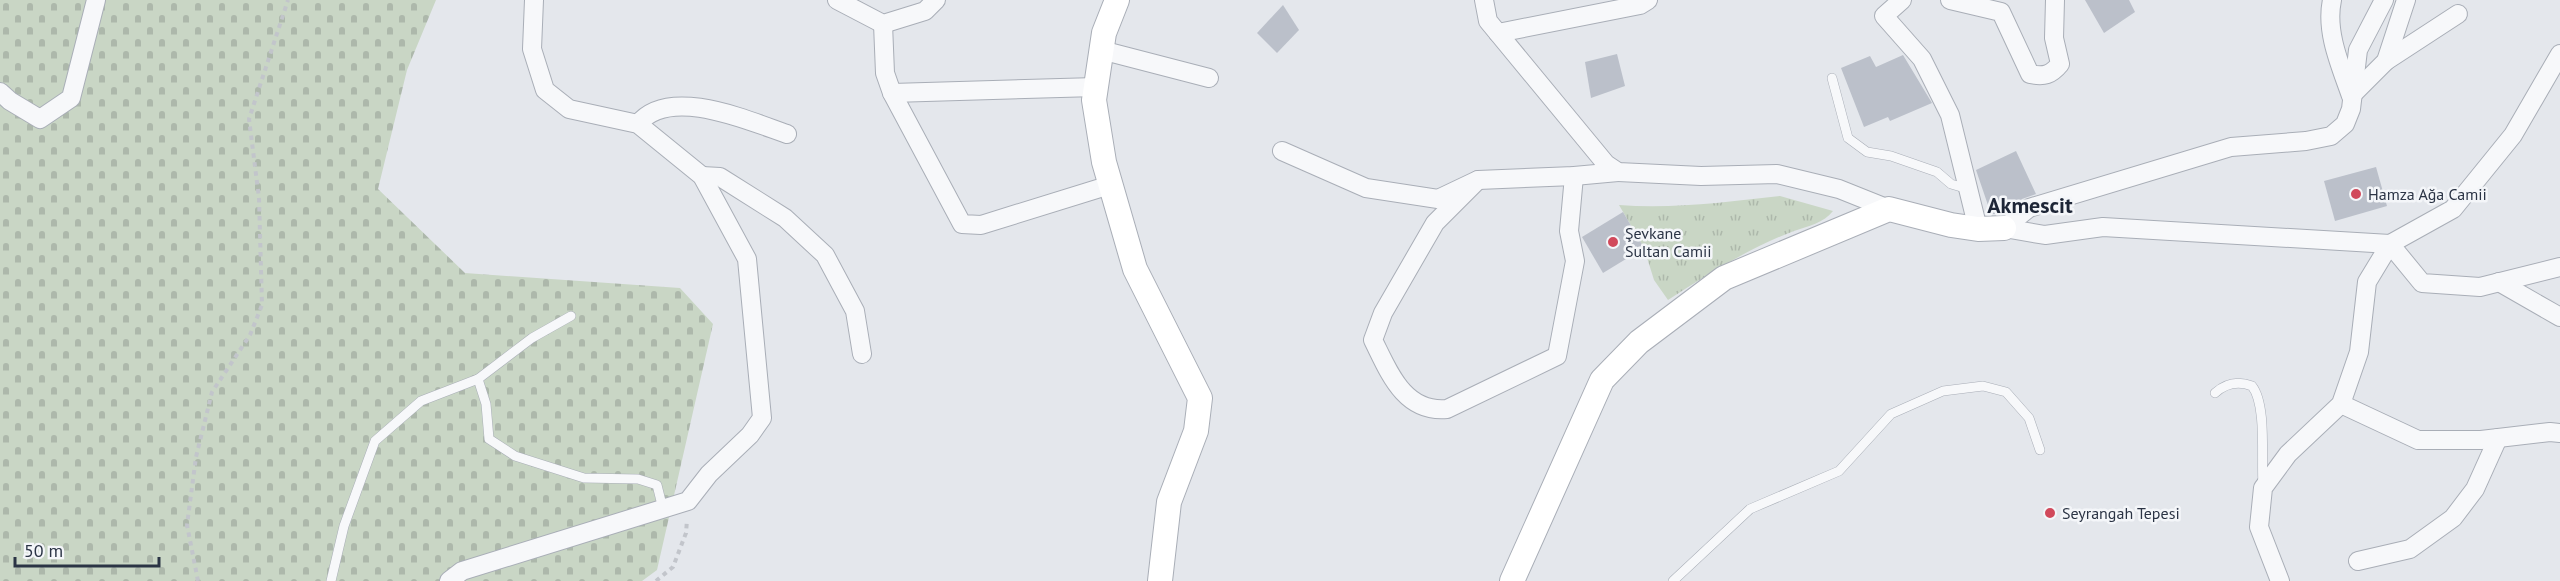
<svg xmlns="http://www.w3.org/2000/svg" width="2560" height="581" font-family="'PT Sans',sans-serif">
  <defs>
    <pattern id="cemetery-stones" width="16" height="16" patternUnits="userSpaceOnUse" patternTransform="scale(1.5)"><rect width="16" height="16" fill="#c9d6c5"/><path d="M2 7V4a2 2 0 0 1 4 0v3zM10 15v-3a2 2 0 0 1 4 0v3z" fill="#adb8ab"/></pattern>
    <pattern id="park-tufts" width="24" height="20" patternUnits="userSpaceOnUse" patternTransform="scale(1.5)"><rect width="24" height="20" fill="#c9d6c5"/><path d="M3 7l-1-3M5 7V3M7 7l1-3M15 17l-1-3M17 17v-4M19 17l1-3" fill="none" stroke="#adb8ab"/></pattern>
  </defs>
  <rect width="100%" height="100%" fill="#e4e7ec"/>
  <!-- cemetery -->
  <path fill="url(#cemetery-stones)" d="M0 0H436L407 70 378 189 465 273 680 288 713 324 657 570 642 581H0Z"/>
  <!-- park -->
  <path fill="url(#park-tufts)" d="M1780 196 1833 211C1824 223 1808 226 1794 231 1749 248 1708 274 1668 300L1654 280 1644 248 1619 205C1673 209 1727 202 1780 196Z"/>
  <!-- building -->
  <g fill="#bbc0ca">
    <path d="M2085 0H2129L2135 12 2104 33Z"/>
    <path d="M1283 5 1299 30 1277 53 1257 33Z"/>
    <path d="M1617 54 1625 86 1591 98 1585 62Z"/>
    <path d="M1903 55 1932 103 1890 121 1888 117 1864 127 1841 68 1870 56 1876 67Z"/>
    <path d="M2016 151 2036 194 2022 199 2004 214H1991L1976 170Z"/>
    <path d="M2376 167 2387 206 2335 221 2324 181Z"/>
    <path d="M1623 212 1644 248 1603 273 1582 237Z"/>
  </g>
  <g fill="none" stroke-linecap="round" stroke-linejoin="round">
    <defs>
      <g id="service">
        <path d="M1832 78 1848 138 1867 152 1891 156 1937 172 1951 184 1968 189"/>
        <path d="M478 379 486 404 489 439 515 456 584 478 638 479 657 485 663 509"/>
        <path d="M2215 393C2226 383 2239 381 2252 386 2267 405 2261 459 2263 485"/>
        <path d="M331 581 344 526 375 441 421 401 478 379 532 338 571 316"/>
        <path d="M1673 581 1750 509 1839 471 1891 414 1943 391 1983 386 2006 392 2029 418 2040 450"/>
      </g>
      <g id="minor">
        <path d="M837 0 883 24 925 11 936 0"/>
        <path d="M1484 0 1488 21 1606 164 1618 172 1701 176 1777 174 1839 189 1889 209"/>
        <path d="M1902 0 1884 16 1922 59 1950 115 1978 229"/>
        <path d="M1950 0 2001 12 2030 74C2044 77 2051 75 2060 64L2054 38 2055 0"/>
        <path d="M2332 0C2325 32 2341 67 2351 96L2386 61 2406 0"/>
        <path d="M883 24 885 73 892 93 962 224 981 225 1110 185"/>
        <path d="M1498 33 1640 5 1648 0"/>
        <path d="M1101 50 1209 78"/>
        <path d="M2386 61 2458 14"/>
        <path d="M0 92 10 101 40 119 71 98 96 0"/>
        <path d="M892 93 1096 87"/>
        <path d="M638 124C669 85 749 121 787 134"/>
        <path d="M1282 151 1366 188 1438 199 1478 180 1574 176 1618 172"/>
        <path d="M702 176 720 177 785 218 825 255 855 311 862 354"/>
        <path d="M1478 180 1435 223 1383 313 1373 340C1389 372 1404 413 1447 409L1557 356 1575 261 1569 231 1574 176"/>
        <path d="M2004 228 2045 235 2103 227 2390 244 2422 283 2480 287 2560 267"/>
        <path d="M2004 228 2029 208 2231 147 2306 141 2331 136 2345 124 2351 109 2358 50 2384 0"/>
        <path d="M2499 282 2560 317"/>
        <path d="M2341 404 2418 440H2481L2550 432 2560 433"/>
        <path d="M2358 561 2410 549 2453 518 2475 489 2498 438"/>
        <path d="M449 581 462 571 688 501 709 474 750 435 762 418 747 259 702 176 638 124 569 109 545 90 532 49 534 0"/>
        <path d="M2280 581 2259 527 2263 488 2288 454 2341 404 2359 352 2367 282 2390 244 2453 209 2513 135 2560 54"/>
      </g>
      <g id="secondary">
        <path d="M1117 0 1104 33 1094 100 1104 162 1135 269 1200 398 1196 431 1169 502 1160 581"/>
        <path d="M1512 581 1602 380 1639 342 1724 278 1889 209 1951 225 1978 229 2004 228"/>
      </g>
    </defs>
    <!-- service casing -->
    <use href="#service" stroke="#a9aeb7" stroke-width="10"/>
    <!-- minor casing -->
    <use href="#minor" stroke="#a9aeb7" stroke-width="20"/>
    <!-- secondary casing -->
    <use href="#secondary" stroke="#a9aeb7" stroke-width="26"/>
    <!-- path -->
    <g stroke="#c2c5cb" stroke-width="4" stroke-dasharray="4.5 4.5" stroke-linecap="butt">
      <path d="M198 581 187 525 196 457 212 392 250 335 262 305 259 198 249 119 288 0"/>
      <path d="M656 581 673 567 686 533 687 520"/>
    </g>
    <!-- service -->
    <use href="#service" stroke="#f7f8fa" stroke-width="9"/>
    <!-- minor -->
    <use href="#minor" stroke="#f7f8fa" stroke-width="18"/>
    <!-- secondary -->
    <use href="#secondary" stroke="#fff" stroke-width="24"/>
  </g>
  <!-- markers -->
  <g fill="#d1495b" stroke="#f4f6f9" stroke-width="2">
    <circle cx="2356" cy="194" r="6"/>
    <circle cx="1613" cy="242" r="6"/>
    <circle cx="2050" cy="513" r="6"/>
  </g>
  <g text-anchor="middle" stroke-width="5" stroke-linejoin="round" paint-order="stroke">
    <!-- poi labels -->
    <g font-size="16" fill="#2b3445" stroke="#f4f6f9" text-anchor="start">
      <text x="2368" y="200">Hamza Ağa Camii</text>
      <text x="1625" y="239">Şevkane<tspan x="1625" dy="18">Sultan Camii</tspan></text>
      <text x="2062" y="519">Seyrangah Tepesi</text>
    </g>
    <!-- district labels -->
    <g font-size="22" font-weight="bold" fill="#1d2536" stroke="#f4f6f9">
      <text x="2030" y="213">Akmescit</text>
    </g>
  </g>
  <!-- scale -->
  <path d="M15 557v9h144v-9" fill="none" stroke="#2b3445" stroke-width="3"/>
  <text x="24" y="557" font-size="18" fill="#2b3445" stroke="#f4f6f9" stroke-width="4.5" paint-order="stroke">50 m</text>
</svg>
